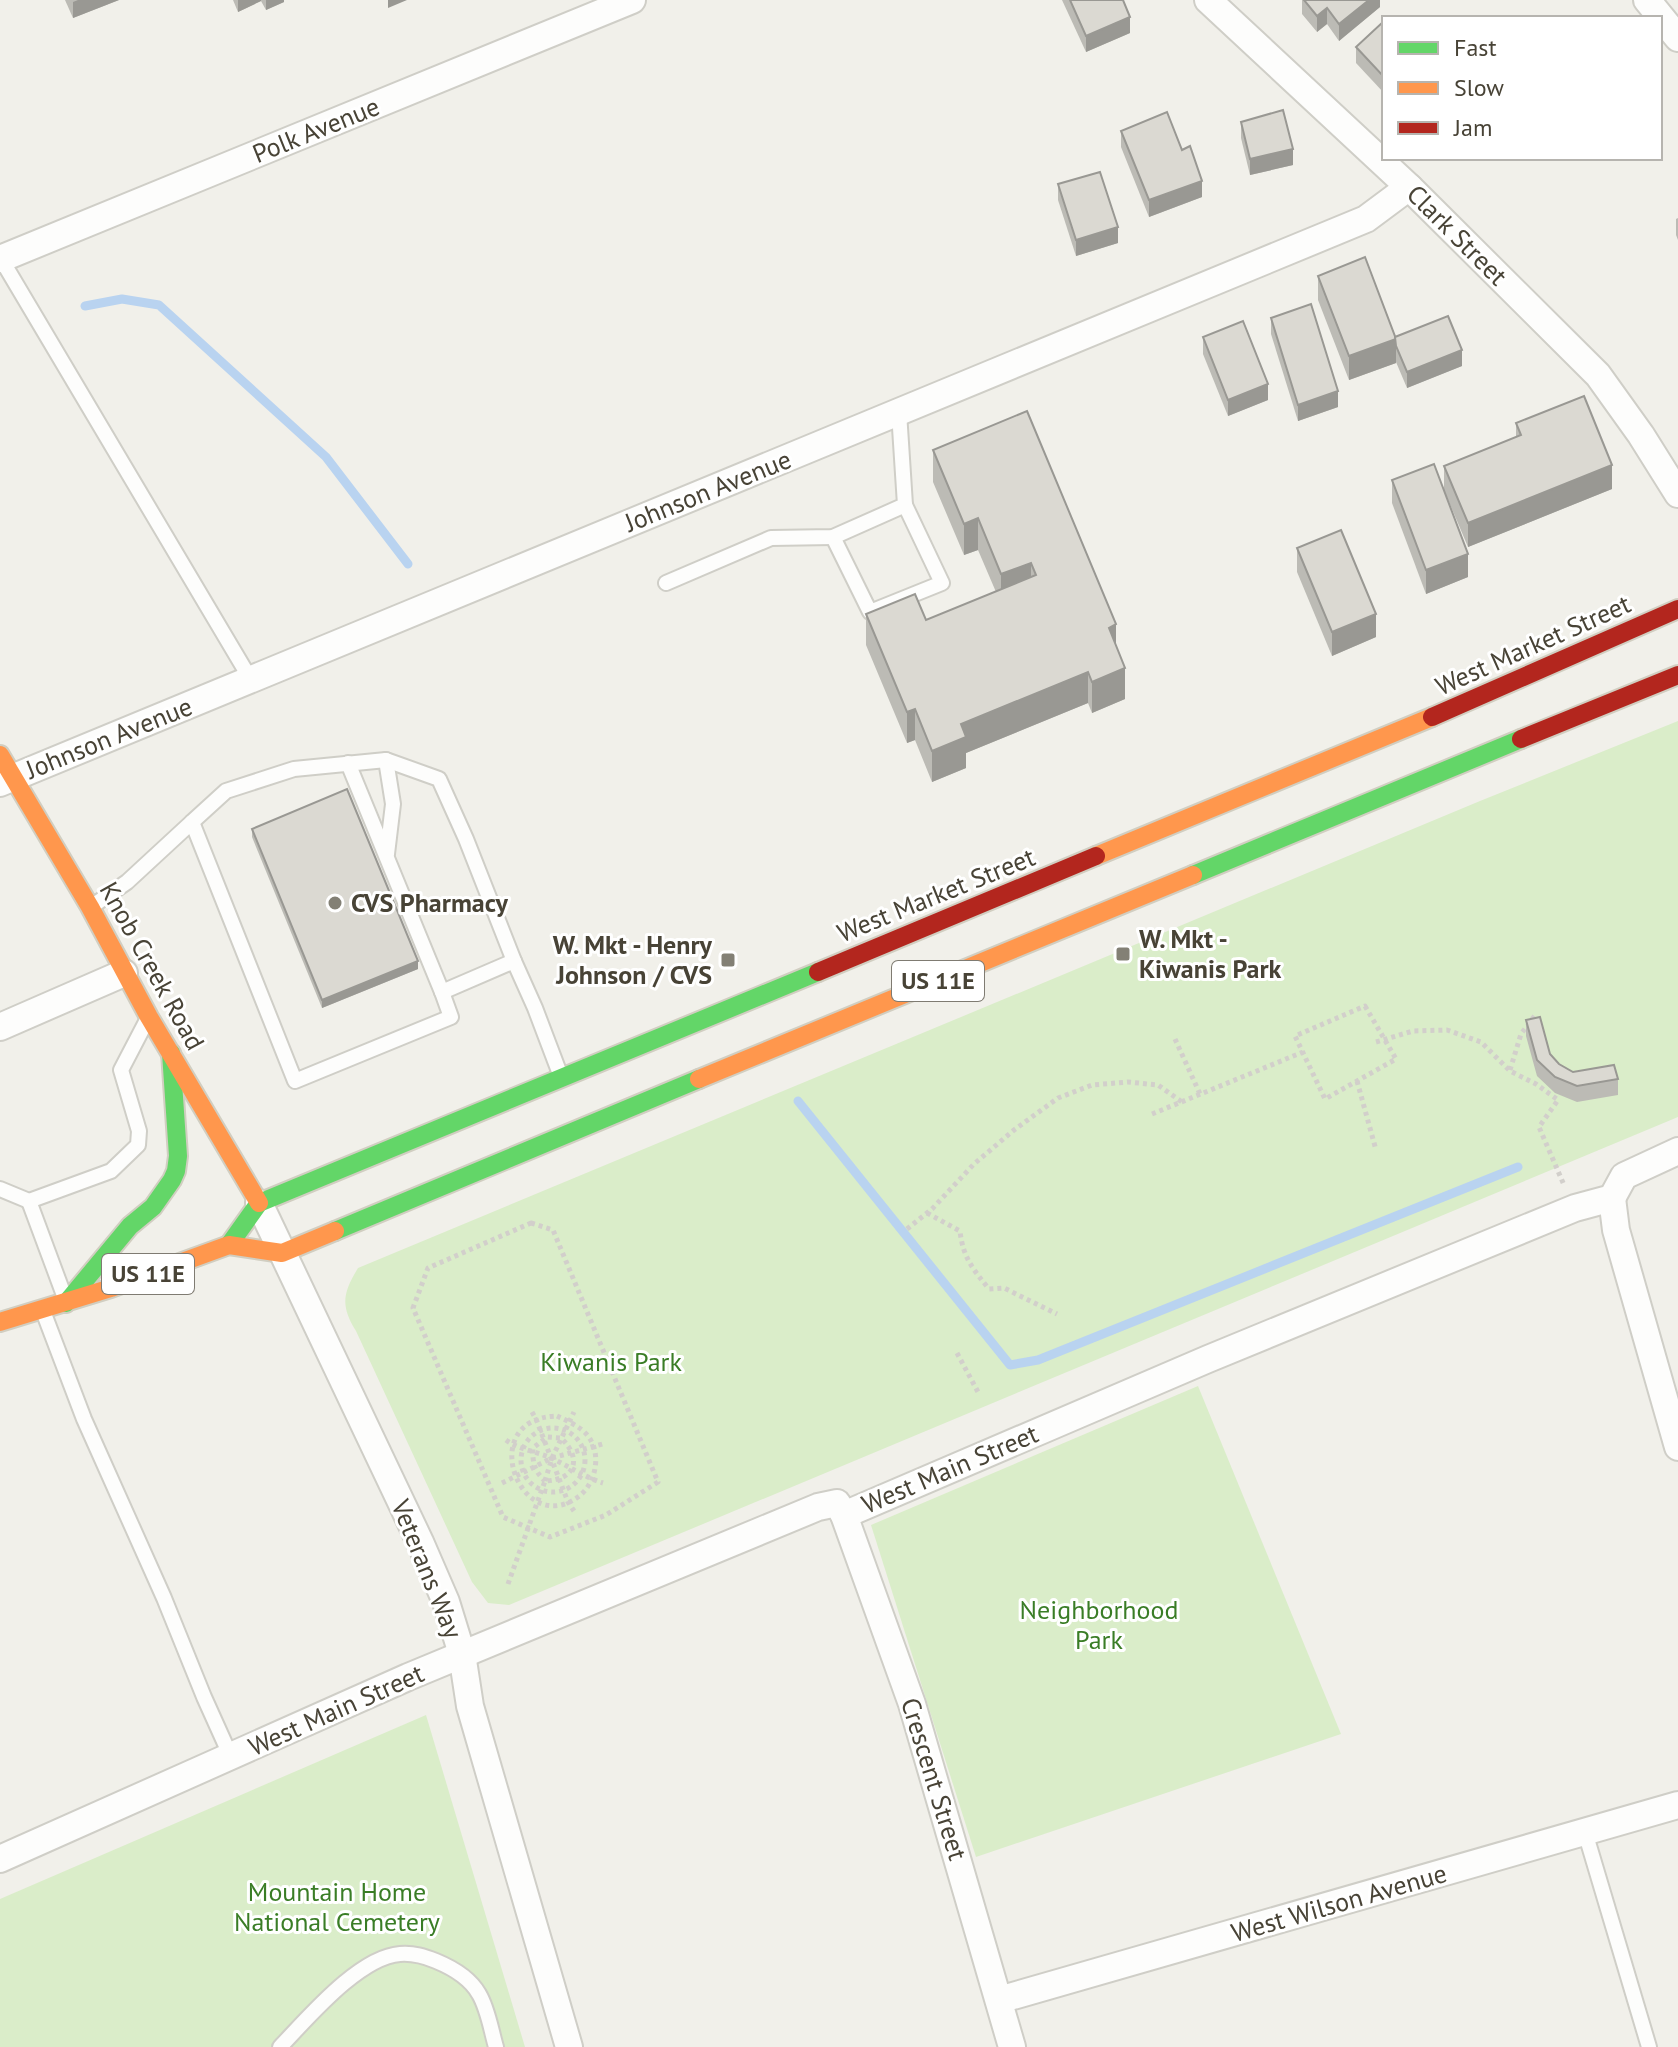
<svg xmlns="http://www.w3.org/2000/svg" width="1678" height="2047" font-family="'PT Sans',sans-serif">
  <rect width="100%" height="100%" fill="#f1f0ea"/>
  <!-- green -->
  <g fill="#daedc9">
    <path d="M1678 721V1117L509 1605 488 1603 472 1582 356 1331C340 1305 343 1293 358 1268L1480 801Z"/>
    <path d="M1198 1386 1341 1734 976 1857 871 1525Z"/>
    <path d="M426 1715 525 2047H0V1899Z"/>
  </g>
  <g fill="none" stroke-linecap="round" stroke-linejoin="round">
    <!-- stream -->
    <g stroke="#b9d3f0" stroke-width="9">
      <path d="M85 306 122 299 159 305 326 457 408 564"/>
      <path d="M798 1101 1010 1365 1038 1360 1518 1167"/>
    </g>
    <defs>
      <g id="lane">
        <path d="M0 257 251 680"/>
        <path d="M833 537 870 612 942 583 905 505"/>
        <path d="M666 583 771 538 833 537 905 505 899 412"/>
        <path d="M386 760 393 804 387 854"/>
        <path d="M348 763 442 992"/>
        <path d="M192 822 226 791 294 769 386 760 439 779 466 839 514 961"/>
        <path d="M91 907 127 882 192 822 295 1081 451 1017 442 992 514 961 535 1008 560 1074"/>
        <path d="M0 1189 29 1201 111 1171 138 1145 139 1131 121 1070 146 1022"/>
        <path d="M29 1201 65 1298"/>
        <path d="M43 1311 84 1419 164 1598 204 1697 231 1757"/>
        <path d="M1585 1832 1649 2047"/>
        <path d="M280 2047C308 2018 359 1957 400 1954 414 1953 424 1956 436 1961 453 1968 470 1978 479 1994 488 2009 491 2030 496 2047"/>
      </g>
      <g id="street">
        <path d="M1208 0 1409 187 1598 375 1641 435 1678 494"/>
        <path d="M1647 0 1678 38"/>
        <path d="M0 259 632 0"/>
        <path d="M0 783 1366 219 1409 187"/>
        <path d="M0 1027 124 973"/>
        <path d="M1612 1198 1616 1230 1678 1447"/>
        <path d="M259 1203 420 1542 446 1602 462 1654 470 1706 569 2047"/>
        <path d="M844 1515 1208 1359 1575 1208 1612 1198 1624 1176 1678 1151"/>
        <path d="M0 1859 408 1677 818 1507 837 1503 844 1515 912 1704 1012 2047"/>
        <path d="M999 2000 1678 1805"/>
      </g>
      <g id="fast">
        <path d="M1193 875 1521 739"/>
        <path d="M335 1231 699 1079"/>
        <path d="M229 1245 259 1203 818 972"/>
        <path d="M66 1303 130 1226 153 1207 172 1180 176 1171 178 1156 171 1053"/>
      </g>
      <g id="slow">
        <path d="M0 755 90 907 149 1017 259 1203"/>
        <path d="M1096 856 1432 717"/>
        <path d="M699 1079 1193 875"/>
        <path d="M0 1322 111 1288 229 1245 282 1253 335 1231"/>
      </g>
      <g id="jam">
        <path d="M1432 717 1678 609"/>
        <path d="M1521 739 1678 675"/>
        <path d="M818 972 1096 856"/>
      </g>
    </defs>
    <!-- lane casing -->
    <use href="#lane" stroke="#cfcec7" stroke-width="18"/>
    <!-- street casing -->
    <use href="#street" stroke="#cfcec7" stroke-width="30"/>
    <!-- fast casing -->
    <use href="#fast" stroke="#d1cec1" stroke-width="22"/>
    <!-- slow casing -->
    <use href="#slow" stroke="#d1cec1" stroke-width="22"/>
    <!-- jam casing -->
    <use href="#jam" stroke="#d1cec1" stroke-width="22"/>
    <!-- path -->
    <g stroke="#d2cfcb" stroke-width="5" stroke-dasharray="4 4" stroke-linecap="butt">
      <path d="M1365 1006 1396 1059 1325 1099 1295 1036Z"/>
      <path d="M1175 1039 1200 1094"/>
      <path d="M1376 1042 1413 1031 1447 1030 1481 1042 1510 1071 1536 1084 1558 1100 1539 1127 1564 1185"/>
      <path d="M1510 1070 1521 1034 1536 1014"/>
      <path d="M1357 1081 1376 1150"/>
      <path d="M1152 1114 1303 1052"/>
      <path d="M927 1213 960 1231C963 1258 973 1269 989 1289L1004 1288 1057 1314"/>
      <path d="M531 1223 553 1230 658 1482 606 1515 550 1537 503 1517 413 1308 428 1268Z"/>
      <path d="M907 1229 932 1209 974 1164 1014 1130 1058 1098 1092 1085 1128 1082 1158 1085 1182 1102"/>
      <path d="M957 1353 978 1392"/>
      <path d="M532 1412 536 1419 568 1502 574 1511"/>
      <path d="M557 1416C568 1421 581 1427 588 1436 602 1454 596 1484 578 1497 520 1539 474 1418 557 1416Z"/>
      <circle cx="553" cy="1460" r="32"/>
      <path d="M506 1440C518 1449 534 1451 549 1457 567 1465 584 1477 603 1483"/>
      <path d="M545 1481 552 1458 574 1412"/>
      <path d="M502 1483 552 1458 606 1443"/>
      <path d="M508 1584 545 1481C575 1480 583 1459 561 1438L547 1437 533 1448C532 1462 535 1472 545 1481"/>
    </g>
    <!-- lane -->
    <use href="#lane" stroke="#fdfdfc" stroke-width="14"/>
    <!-- street -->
    <use href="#street" stroke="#fdfdfc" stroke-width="26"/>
    <!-- fast -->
    <use href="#fast" stroke="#63d668" stroke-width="18"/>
    <!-- slow -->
    <use href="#slow" stroke="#ff974d" stroke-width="18"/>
    <!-- jam -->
    <use href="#jam" stroke="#b3261e" stroke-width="18"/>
  </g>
  <!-- wall -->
  <g fill="#bcbbb5">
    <path d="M65 0H119L73 18Z"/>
    <path d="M233 0H284V2L266 10 261 1 238 12Z"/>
    <path d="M1062 0H1123L1130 33 1086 52Z"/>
    <path d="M1302 0H1380V7L1339 41 1327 24 1317 32 1302 14Z"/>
    <path d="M1384 21V93L1356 63V47Z"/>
    <path d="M1241 122 1293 165 1250 175 1241 138Z"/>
    <path d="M1121 131 1182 150 1202 197 1149 217 1121 147Z"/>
    <path d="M1058 184 1118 243 1076 256 1058 200Z"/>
    <path d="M1678 218V240L1676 235V219Z"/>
    <path d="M1318 276 1395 337 1462 366 1407 388 1396 362V363L1349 380 1318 300Z"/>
    <path d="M1271 318 1338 407 1298 421 1271 334Z"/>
    <path d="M1203 337 1268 400 1228 416 1203 354Z"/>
    <path d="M1516 423 1612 489 1468 547 1444 490V466L1516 437Z"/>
    <path d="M933 450 1116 646 1125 699 1092 713 1088 703 966 753V768L932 782 915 740 907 743 866 645V614L926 620 996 592 978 550 964 555 933 482Z"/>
    <path d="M1392 480 1468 577 1426 594 1392 503Z"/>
    <path d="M1297 548 1376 637 1332 656 1297 572Z"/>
    <path d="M252 829 418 969 322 1008 252 837Z"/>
    <path d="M1526 1020 1550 1054 1559 1064 1573 1072 1618 1079V1095L1577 1102 1555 1093 1537 1076 1526 1036Z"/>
  </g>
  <!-- shaded-wall -->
  <g fill="#999893">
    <path d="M78 0H119L73 18V2Z"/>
    <path d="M238 0H261V1L238 12Z"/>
    <path d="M266 0H284V2L266 10Z"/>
    <path d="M388 0H407L388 8Z"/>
    <path d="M1369 0H1380V7L1339 41V24Z"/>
    <path d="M1327 8V24L1317 32V16Z"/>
    <path d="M1130 17V33L1086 52V36Z"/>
    <path d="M1293 149V165L1250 175V159Z"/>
    <path d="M1202 181V197L1149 217V200Z"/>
    <path d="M1118 227V243L1076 256V240Z"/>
    <path d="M1396 339V363L1349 380V356Z"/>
    <path d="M1462 350V366L1407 388V372Z"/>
    <path d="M1268 384V400L1228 416V400Z"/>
    <path d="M1338 391V407L1298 421V405Z"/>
    <path d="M1612 465V489L1468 547V523Z"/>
    <path d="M978 518V550L964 555V524Z"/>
    <path d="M1468 554V577L1426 594V570Z"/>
    <path d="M1031 563V594L1001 606V574Z"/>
    <path d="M1376 614V637L1332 656V632Z"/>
    <path d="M1116 624V656L1109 628Z"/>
    <path d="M1125 668V699L1092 713V682Z"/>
    <path d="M1088 672V703L966 753V768L932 782V751L961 724Z"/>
    <path d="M915 709V740L907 743V712Z"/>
    <path d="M418 961V969L322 1008V1000Z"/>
  </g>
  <!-- building -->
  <g fill="#dbd9d2" stroke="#999893" stroke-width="2">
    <path d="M1070 0H1123L1130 17 1086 36Z"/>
    <path d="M1304 0H1369L1339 24 1327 8 1317 16Z"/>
    <path d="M1384 21V77L1356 47Z"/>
    <path d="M1283 110 1293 149 1250 159 1241 122Z"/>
    <path d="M1167 112 1182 150 1190 146 1202 181 1149 200 1121 131Z"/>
    <path d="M1100 172 1118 227 1076 240 1058 184Z"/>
    <path d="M1365 257 1396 339 1349 356 1318 276Z"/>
    <path d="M1311 304 1338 391 1298 405 1271 318Z"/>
    <path d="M1448 316 1462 350 1407 372 1396 346 1395 337Z"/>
    <path d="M1243 321 1268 384 1228 400 1203 337Z"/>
    <path d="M1584 396 1612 465 1468 523 1444 466 1521 435 1516 423Z"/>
    <path d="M1027 411 1116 624 1109 628 1125 668 1092 682 1088 672 961 724 966 737 932 751 915 709 907 712 866 614 915 594 926 620 1036 575 1031 563 1001 574 978 518 964 524 933 450Z"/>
    <path d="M1434 464 1468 554 1426 570 1392 480Z"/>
    <path d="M1341 530 1376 614 1332 632 1297 548Z"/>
    <path d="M347 789 418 961 322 1000 252 829Z"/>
    <path d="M1540 1017 1550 1054 1559 1064 1573 1072 1614 1065 1618 1079 1577 1086 1555 1077 1537 1060 1526 1020Z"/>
  </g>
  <!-- markers -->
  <g fill="#838075" stroke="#fff" stroke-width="3">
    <circle cx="335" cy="903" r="8"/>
    <rect x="1115" y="946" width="16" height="16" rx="4"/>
    <rect x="720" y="952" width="16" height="16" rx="4"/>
  </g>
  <g text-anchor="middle" stroke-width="6" stroke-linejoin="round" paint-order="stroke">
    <!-- shield labels -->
    <g fill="#fff" stroke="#7f7b72" stroke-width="2">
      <rect x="892" y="961" width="92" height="40" rx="6"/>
      <rect x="102" y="1254" width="92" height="40" rx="6"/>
    </g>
    <g font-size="24" font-weight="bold" fill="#484336">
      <text x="938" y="989">US 11E</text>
      <text x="148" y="1282">US 11E</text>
    </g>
    <!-- street labels -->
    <g font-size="26" fill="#484336" stroke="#fff">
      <text transform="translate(316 130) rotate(-22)" y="9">Polk Avenue</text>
      <text transform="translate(1457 235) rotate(45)" y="9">Clark Street</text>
      <text transform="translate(708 491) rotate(-22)" y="9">Johnson Avenue</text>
      <text transform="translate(1533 645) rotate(-24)" y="9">West Market Street</text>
      <text transform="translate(109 738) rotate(-22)" y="9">Johnson Avenue</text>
      <text transform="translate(936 895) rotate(-22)" y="9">West Market Street</text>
      <text transform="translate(152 966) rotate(61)" y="9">Knob Creek Road</text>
      <text transform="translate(950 1469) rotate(-23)" y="9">West Main Street</text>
      <text transform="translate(427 1569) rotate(68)" y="9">Veterans Way</text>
      <text transform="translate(336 1710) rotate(-24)" y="9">West Main Street</text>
      <text transform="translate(934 1779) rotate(73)" y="9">Crescent Street</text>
      <text transform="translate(1339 1903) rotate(-16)" y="9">West Wilson Avenue</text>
    </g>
    <!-- poi labels -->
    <g font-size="26" font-weight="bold" fill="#484336" stroke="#fff" text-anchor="start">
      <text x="351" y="912">CVS Pharmacy</text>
      <text x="1139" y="948">W. Mkt -<tspan x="1139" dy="30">Kiwanis Park</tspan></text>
      <text x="712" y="954" text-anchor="end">W. Mkt - Henry<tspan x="712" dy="30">Johnson / CVS</tspan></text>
    </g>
    <!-- park labels -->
    <g font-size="26" fill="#3a7d26" stroke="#fff">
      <text x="611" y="1371">Kiwanis Park</text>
      <text x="1099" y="1619">Neighborhood<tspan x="1099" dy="30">Park</tspan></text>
      <text x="337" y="1901">Mountain Home<tspan x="337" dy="30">National Cemetery</tspan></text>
    </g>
  </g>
  <!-- legend -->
  <rect x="1382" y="16" width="280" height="144" fill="#ffffff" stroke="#b6b4af" stroke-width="2"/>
  <rect x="1398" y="42" width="40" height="12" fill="#63d668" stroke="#b6b4af" stroke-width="2"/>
  <text x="1454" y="56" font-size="24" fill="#484336">Fast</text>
  <rect x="1398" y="82" width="40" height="12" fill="#ff974d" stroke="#b6b4af" stroke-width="2"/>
  <text x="1454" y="96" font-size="24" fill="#484336">Slow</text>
  <rect x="1398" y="122" width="40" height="12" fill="#b3261e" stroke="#b6b4af" stroke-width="2"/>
  <text x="1454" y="136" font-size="24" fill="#484336">Jam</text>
</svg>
